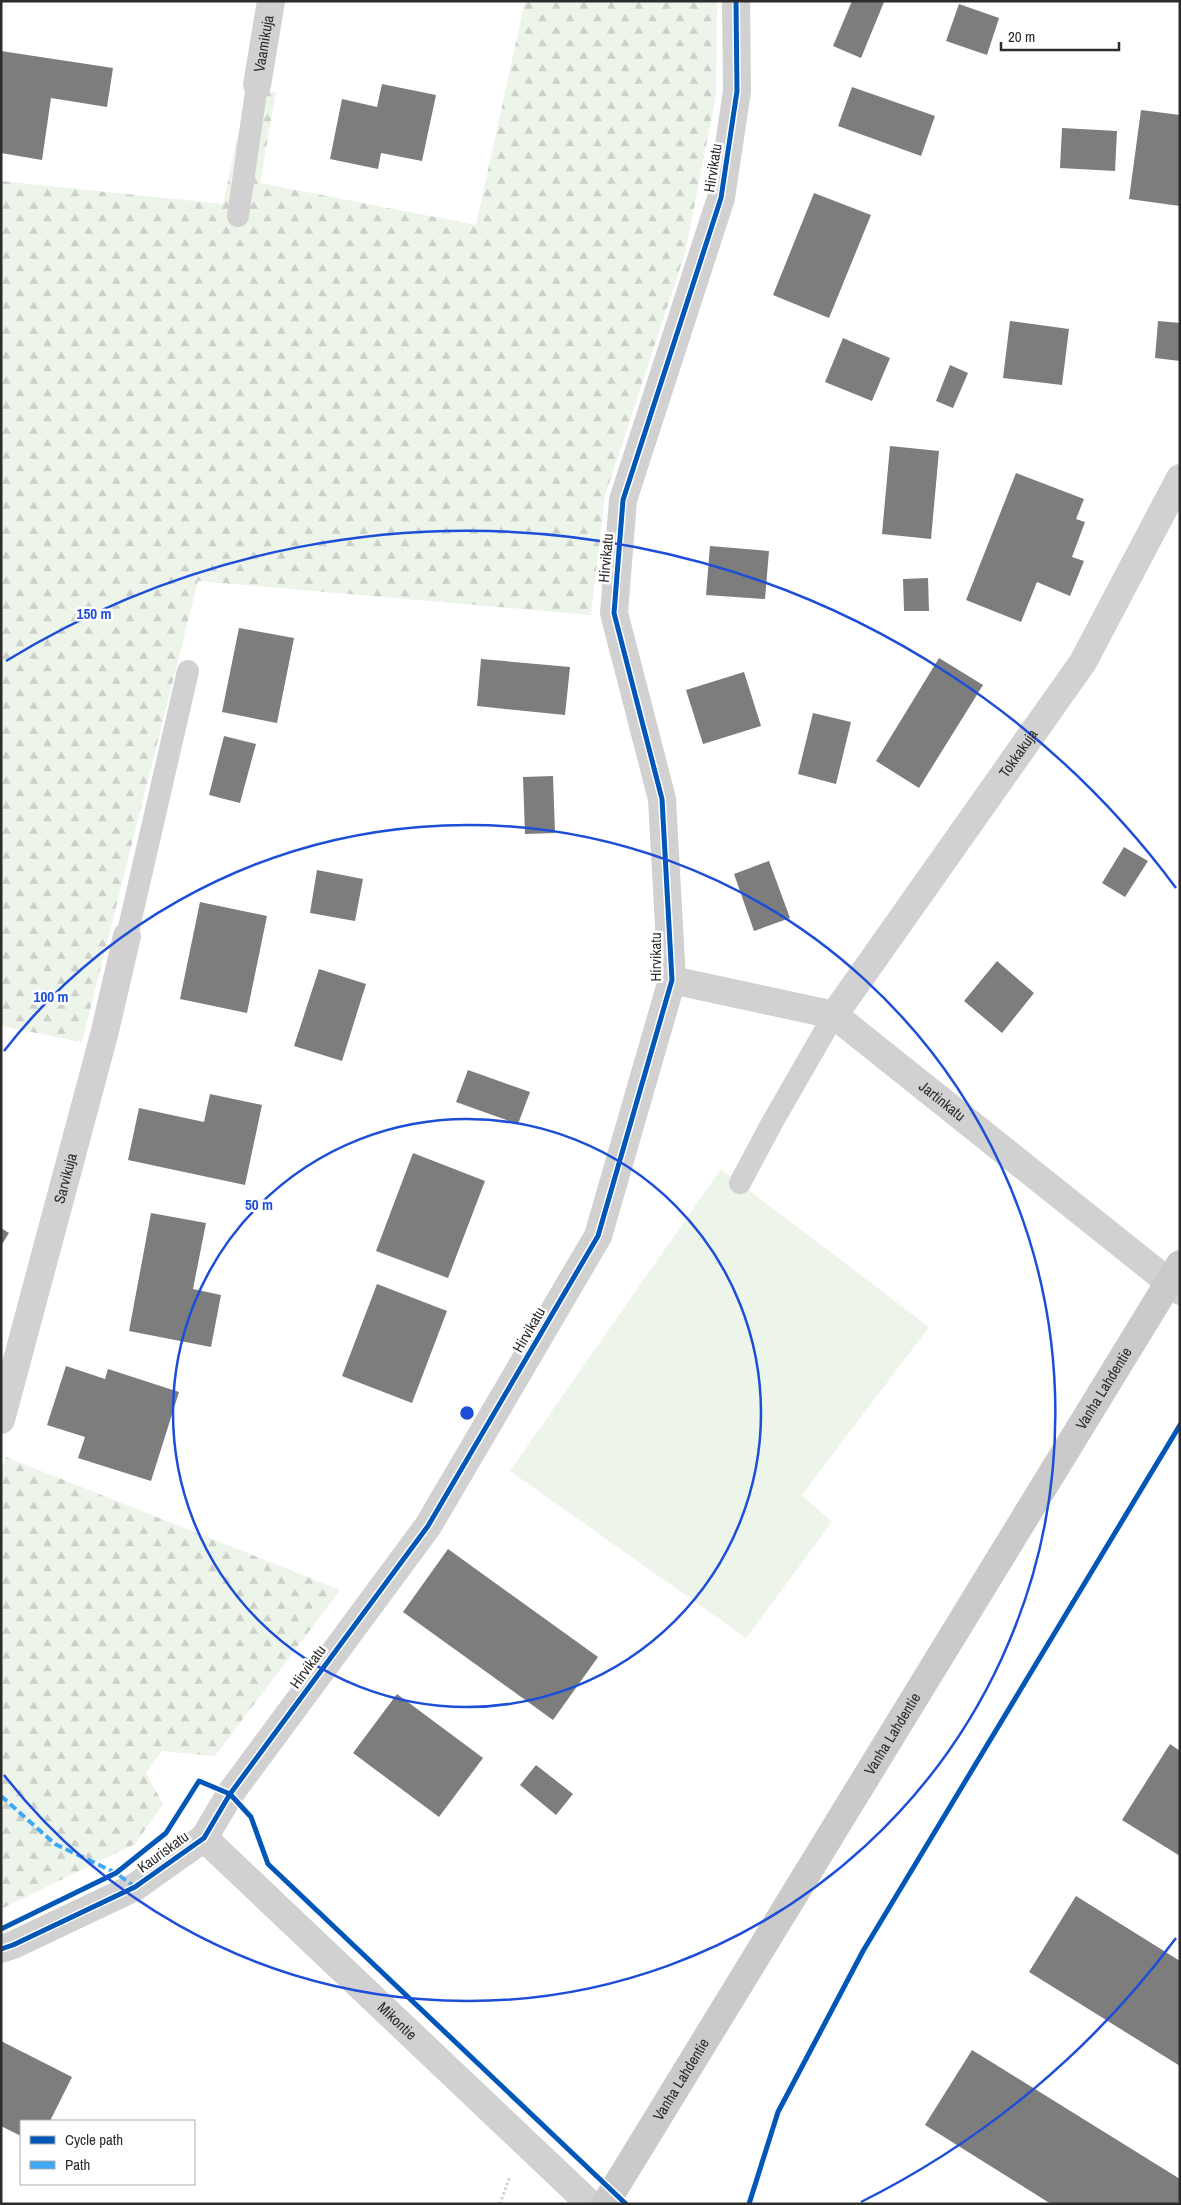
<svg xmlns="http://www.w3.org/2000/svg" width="1181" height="2205" font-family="'Archivo Narrow',sans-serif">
  <defs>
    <pattern id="forest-firs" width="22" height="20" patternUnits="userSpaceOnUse" patternTransform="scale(1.25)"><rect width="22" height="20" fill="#edf4ea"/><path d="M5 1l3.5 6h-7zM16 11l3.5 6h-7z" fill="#cbd1c9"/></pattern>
  </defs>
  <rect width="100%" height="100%" fill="#fff"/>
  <!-- forest -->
  <g fill="url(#forest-firs)">
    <path d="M525 1H717L716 96 685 253 605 496 591 615 198 581 82 1042 1 1026V181L223 204 248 88 276 92 260 183 476 225Z"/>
    <path d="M6 1457 340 1590 215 1756 162 1751 146 1773 163 1804 135 1844 1 1909V1472Z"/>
  </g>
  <!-- garden -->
  <path fill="#edf4ea" d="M721 1169 929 1327 802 1495 832 1522 746 1638 510 1471Z"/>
  <!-- building -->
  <g fill="#7d7d7d">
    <path d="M852 1 884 2 861 58 833 46Z"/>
    <path d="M959 4 999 18 987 55 946 41Z"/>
    <path d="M1 51 113 68 107 107 51 98 42 160 1 153Z"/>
    <path d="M382 84 436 95 422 161 381 153 378 169 330 159 342 99 377 107Z"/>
    <path d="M852 87 935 116 921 156 838 126Z"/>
    <path d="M1141 110 1180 115V206L1129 199Z"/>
    <path d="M1062 128 1117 131 1115 171 1060 168Z"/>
    <path d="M814 193 871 215 829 318 773 295Z"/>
    <path d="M1010 321 1069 329 1062 385 1003 378Z"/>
    <path d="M1158 321 1180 323V361L1155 358Z"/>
    <path d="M843 338 890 358 872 401 825 382Z"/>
    <path d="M950 365 968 373 953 408 936 401Z"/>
    <path d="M890 446 939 451 931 539 882 534Z"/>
    <path d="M1016 473 1084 499 1076 519 1085 522 1072 557 1084 561 1070 596 1037 582 1021 622 966 600Z"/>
    <path d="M710 546 769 551 765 599 706 595Z"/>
    <path d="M928 578 929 611H904L903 579Z"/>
    <path d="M239 628 294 638 277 723 222 712Z"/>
    <path d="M939 658 983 685 919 788 876 761Z"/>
    <path d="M481 659 570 667 565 715 477 706Z"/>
    <path d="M744 672 761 726 703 744 686 690Z"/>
    <path d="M813 713 851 722 836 784 798 774Z"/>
    <path d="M224 736 256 744 240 803 209 795Z"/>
    <path d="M553 776 555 833 525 834 523 777Z"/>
    <path d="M1124 847 1148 861 1125 897 1102 883Z"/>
    <path d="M769 861 790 918 754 931 734 874Z"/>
    <path d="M317 870 363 879 355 921 310 913Z"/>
    <path d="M200 902 267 916 247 1013 180 999Z"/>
    <path d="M997 961 1034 993 1002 1033 964 1001Z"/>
    <path d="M319 969 366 984 342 1061 294 1046Z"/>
    <path d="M468 1070 530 1092 518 1124 456 1102Z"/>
    <path d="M210 1094 262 1105 245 1185 128 1160 139 1108 204 1122Z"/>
    <path d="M413 1153 485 1181 448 1278 376 1251Z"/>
    <path d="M151 1213 206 1223 193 1289 221 1295 211 1347 129 1331Z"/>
    <path d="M1 1228 9 1233 1 1246Z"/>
    <path d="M377 1284 447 1311 412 1403 342 1376Z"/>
    <path d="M66 1366 105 1379 108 1369 179 1392 151 1481 78 1458 85 1437 47 1425Z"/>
    <path d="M448 1549 598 1657 553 1720 403 1612Z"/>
    <path d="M397 1694 483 1758 439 1817 353 1753Z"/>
    <path d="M1170 1744 1180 1751V1856L1122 1820Z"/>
    <path d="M536 1765 573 1794 556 1815 520 1785Z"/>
    <path d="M1076 1896 1180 1961V2066L1029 1972Z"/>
    <path d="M1 2041 72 2077 50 2121H21V2136L1 2126Z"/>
    <path d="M972 2050 1180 2179V2204H1051L925 2125Z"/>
  </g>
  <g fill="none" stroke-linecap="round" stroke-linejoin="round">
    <!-- path -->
    <path stroke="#d1d1d1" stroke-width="3" stroke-dasharray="2.5 2.5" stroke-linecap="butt" d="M500 2204 510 2176"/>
    <!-- service -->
    <g stroke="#d1d1d1" stroke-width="22">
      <path d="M238 216 257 85"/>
      <path d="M127 936 188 671"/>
      <path d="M740 1183 773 1121 834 1015"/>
    </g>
    <!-- minor -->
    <g stroke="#d1d1d1" stroke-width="28">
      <path id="s1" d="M257 85 271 1"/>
      <path id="s2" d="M672 980 834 1015 1180 1291"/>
      <path id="s3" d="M834 1015 1083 662 1180 478"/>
      <path id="s4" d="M1 1420 105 1031 127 936"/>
      <path id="s5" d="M204 1838 590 2204"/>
      <path d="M1 1949 13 1945 135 1887 204 1838 230 1794 428 1526 598 1236 672 980 662 799 614 613 623 500 721 198 737 91 736 1"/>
    </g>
    <!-- secondary -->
    <path stroke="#cacaca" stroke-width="28" id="s6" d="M605 2204 1180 1264"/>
    <!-- quiet -->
    <path stroke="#3fa9f5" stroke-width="4" stroke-dasharray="8 4" stroke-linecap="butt" d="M1 1796 55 1844 116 1873 135 1887"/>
    <defs>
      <g id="cycleway">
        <path d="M1 1929 116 1873 166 1833 199 1781 230 1794 251 1817 268 1864 626 2204"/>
        <path d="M1 1949 13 1945 135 1887 204 1838 230 1794 428 1526 598 1236 672 980 662 799 614 613 623 500 721 198 737 91 736 1"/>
        <path d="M749 2204 778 2112 863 1951 1180 1425"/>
      </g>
    </defs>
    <!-- cycleway casing -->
    <use href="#cycleway" stroke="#fff" stroke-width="8"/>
    <!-- cycleway -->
    <use href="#cycleway" stroke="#0057b8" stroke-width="5"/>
  </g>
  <!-- distance rings -->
  <g fill="none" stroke="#1d4ed8" stroke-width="2.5">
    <circle cx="467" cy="1413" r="294"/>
    <path d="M4 1051A588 588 0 1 1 4 1775"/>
    <path d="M1176 1938A882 882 0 0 1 861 2202M6 661A882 882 0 0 1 1176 888"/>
  </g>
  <g text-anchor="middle" stroke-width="5" stroke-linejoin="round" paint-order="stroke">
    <!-- street labels -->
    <g font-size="15" fill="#2c2c2c" stroke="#fff">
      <text dy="5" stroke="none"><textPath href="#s1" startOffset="42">Vaamikuja</textPath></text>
      <text transform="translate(713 168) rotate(-81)" y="5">Hirvikatu</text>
      <text transform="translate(606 558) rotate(-85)" y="5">Hirvikatu</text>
      <text dy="5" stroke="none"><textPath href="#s3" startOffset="320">Tokkakuja</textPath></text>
      <text transform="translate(656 957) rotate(-90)" y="5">Hirvikatu</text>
      <text dy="5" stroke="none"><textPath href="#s2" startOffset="304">Jartinkatu</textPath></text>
      <text dy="5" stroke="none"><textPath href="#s4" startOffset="250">Sarvikuja</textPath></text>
      <text transform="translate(529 1330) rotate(-60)" y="5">Hirvikatu</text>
      <text dy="5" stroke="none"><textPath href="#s6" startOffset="956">Vanha Lahdentie</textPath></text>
      <text transform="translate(308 1667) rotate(-54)" y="5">Hirvikatu</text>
      <text dy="5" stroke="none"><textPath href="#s6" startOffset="551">Vanha Lahdentie</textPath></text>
      <text transform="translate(163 1852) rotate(-36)" y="5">Kauriskatu</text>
      <text dy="5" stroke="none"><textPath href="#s5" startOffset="266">Mikontie</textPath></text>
      <text dy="5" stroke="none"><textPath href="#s6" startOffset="146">Vanha Lahdentie</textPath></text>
    </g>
  </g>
  <circle cx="467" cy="1413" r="8" fill="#1d4ed8" stroke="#fff" stroke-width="2.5"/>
  <g font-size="15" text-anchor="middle" font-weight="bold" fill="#1d4ed8" stroke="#fff" stroke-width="5" stroke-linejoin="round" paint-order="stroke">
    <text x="94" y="619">150 m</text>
    <text x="51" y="1002">100 m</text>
    <text x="259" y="1210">50 m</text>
  </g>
  <!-- border -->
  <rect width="1181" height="2205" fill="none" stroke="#2c2c2c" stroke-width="5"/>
  <!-- legend -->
  <rect x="20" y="2120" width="175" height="65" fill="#ffffff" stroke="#ababab"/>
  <rect x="30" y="2136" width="25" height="8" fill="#0057b8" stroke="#ababab"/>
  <text x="65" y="2145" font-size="15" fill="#2c2c2c">Cycle path</text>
  <rect x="30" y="2161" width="25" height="8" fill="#3fa9f5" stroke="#ababab"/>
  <text x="65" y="2170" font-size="15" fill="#2c2c2c">Path</text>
  <!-- scale -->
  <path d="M1001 42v8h118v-8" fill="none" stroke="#2c2c2c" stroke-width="2.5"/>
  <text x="1008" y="42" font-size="15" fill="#2c2c2c" stroke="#ffffff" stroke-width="4" paint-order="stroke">20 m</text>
</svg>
